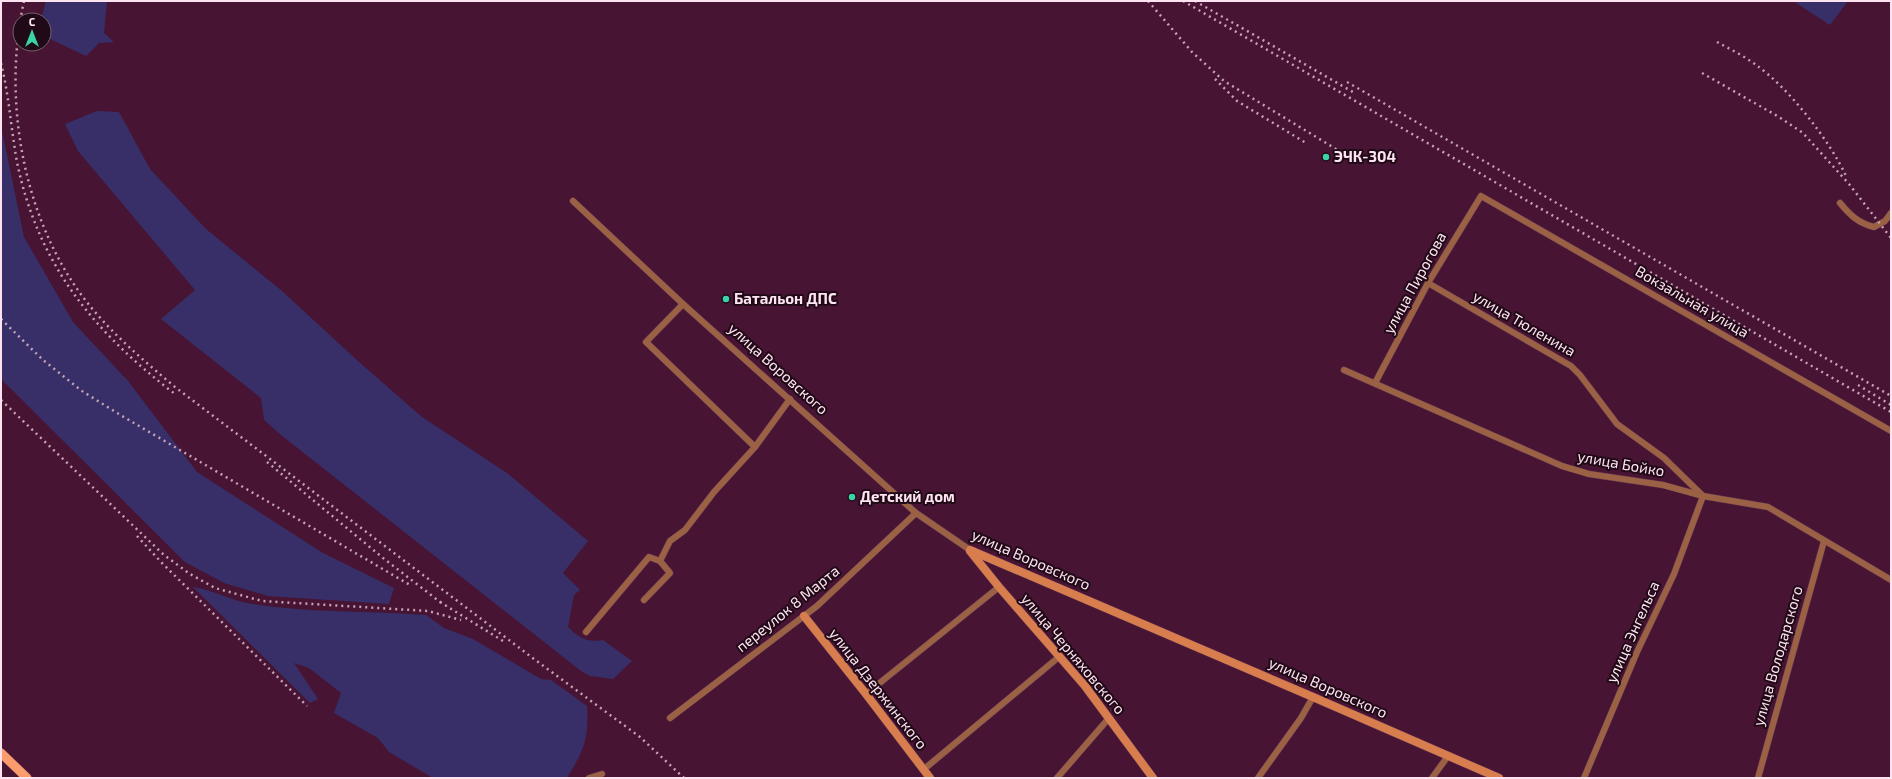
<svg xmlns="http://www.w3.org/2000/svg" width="1892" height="779" font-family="'Exo 2',sans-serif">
  <rect width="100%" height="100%" fill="#471433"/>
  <!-- green -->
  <g fill="#382f69">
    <path d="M46 1H107L104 33 114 42 99 43 86 56 44 36V20H41Z"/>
    <path d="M1793 1H1848L1830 25Z"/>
    <path d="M97 111 119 112 150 169 206 229 282 291 359 362 422 417 507 473 588 541 563 573 580 590 574 595 568 627C579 638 588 643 603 640L632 661 613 679 590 676 581 671 281 435 264 420 261 398 161 319 195 290 78 151 65 124Z"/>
    <path d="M1 126 24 237 73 322 128 381 197 472 323 553 394 588 389 604 268 596 224 583 185 562 1 379Z"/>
    <path d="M193 587C214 590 231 601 252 604 309 613 369 611 426 615L444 628 473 639 541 679 551 680 587 706C589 739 584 750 567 778H433L389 752 378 738 334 713 341 693 309 668 294 663 318 699 310 703Z"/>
  </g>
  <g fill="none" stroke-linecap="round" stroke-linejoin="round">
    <defs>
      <g id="street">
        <path d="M573 201 683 304 916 513 970 550"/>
        <path d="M1840 203C1850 215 1858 223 1874 227L1885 221 1891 213"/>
        <path d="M1428 283 1571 366 1580 375 1617 424 1664 458 1703 496 1674 574 1637 652 1584 778"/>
        <path d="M683 304 646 342 755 447"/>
        <path d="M1344 370 1562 466 1589 474 1663 485 1703 496 1768 507 1891 580"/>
        <path d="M1375 383 1428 283 1481 196 1891 431"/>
        <path d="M644 600 670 573 660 561"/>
        <path d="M586 632 649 557 660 561 670 541 685 530 714 492 755 447 790 399"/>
        <path d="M866 694 999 587"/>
        <path d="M670 718 817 606 916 513"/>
        <path d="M923 770 1060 656"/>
        <path d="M589 778 602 774"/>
        <path d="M1057 778 1109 718"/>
        <path d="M1258 778 1301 718 1313 697"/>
        <path d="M1432 778 1448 756"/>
        <path d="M1758 778 1824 541"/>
      </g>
      <g id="secondary">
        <path d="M970 550 1313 697 1499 778"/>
        <path d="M970 551 999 587 1085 686 1153 778"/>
        <path d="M804 616 866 694 930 778"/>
      </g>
      <path id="primary" d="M1 753 27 778"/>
    </defs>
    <!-- street casing -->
    <use href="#street" stroke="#643551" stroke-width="7"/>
    <!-- secondary casing -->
    <use href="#secondary" stroke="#643551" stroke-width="9"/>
    <!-- primary casing -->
    <use href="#primary" stroke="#643551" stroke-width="10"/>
    <!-- street -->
    <use href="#street" stroke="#9a6144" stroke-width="6"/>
    <!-- secondary -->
    <use href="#secondary" stroke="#d87d4e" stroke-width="8"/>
    <!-- primary -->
    <use href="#primary" stroke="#fa9c6c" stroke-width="9"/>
    <!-- rail -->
    <g stroke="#c5a3b5" stroke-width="2.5" stroke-dasharray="2 4" stroke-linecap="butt">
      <path d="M24 1C2 100 23 220 86 301 112 334 143 360 175 387L534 659 640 737 684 778"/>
      <path d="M1148 1 1192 52 1224 81 1359 163"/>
      <path d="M1183 1 1891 412"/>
      <path d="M1195 1 1353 92"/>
      <path d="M1717 42C1730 49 1744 56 1756 65 1788 87 1830 141 1846 176"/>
      <path d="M1 63C9 95 11 129 17 162 38 265 94 332 175 394"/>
      <path d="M1702 73 1779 117 1803 133 1849 184 1891 238"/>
      <path d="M1215 79 1237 101 1306 143"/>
      <path d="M1347 82 1891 396"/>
      <path d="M1 319 43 360 82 391 122 416 410 585"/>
      <path d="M1858 385 1891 405"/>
      <path d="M1 400 164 555 190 574 215 588 262 601 428 611 461 620"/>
      <path d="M267 462 383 558 444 605"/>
      <path d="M137 536 162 563 307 706"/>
      <path d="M440 602 503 641"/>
    </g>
  </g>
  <!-- markers -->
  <g fill="#3bd4a4" stroke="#210a17" stroke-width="1.5">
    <circle cx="1326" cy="157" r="4"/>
    <circle cx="726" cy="299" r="4"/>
    <circle cx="852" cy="497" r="4"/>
  </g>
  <g text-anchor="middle" stroke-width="4" stroke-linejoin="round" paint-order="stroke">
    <!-- poi labels -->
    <g font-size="15" font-weight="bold" fill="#fee3f0" stroke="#210a17" text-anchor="start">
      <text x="1334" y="162">ЭЧК-304</text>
      <text x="734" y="304">Батальон ДПС</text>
      <text x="860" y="502">Детский дом</text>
    </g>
    <!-- street labels -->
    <g font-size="15" fill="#fee3f0" stroke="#210a17">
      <text transform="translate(1415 283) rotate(-61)" y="5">улица Пирогова</text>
      <text transform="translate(1692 302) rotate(30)" y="5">Вокзальная улица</text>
      <text transform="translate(1524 324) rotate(30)" y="5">улица Тюленина</text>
      <text transform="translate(778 369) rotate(42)" y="5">улица Воровского</text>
      <text transform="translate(1621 464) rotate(10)" y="5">улица Бойко</text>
      <text transform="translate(1031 560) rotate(24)" y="5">улица Воровского</text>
      <text transform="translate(788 609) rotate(-39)" y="5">переулок 8 Марта</text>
      <text transform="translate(1633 632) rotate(-66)" y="5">улица Энгельса</text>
      <text transform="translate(1073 654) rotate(50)" y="5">улица Черняховского</text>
      <text transform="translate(1778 656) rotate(-74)" y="5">улица Володарского</text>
      <text transform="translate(1328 688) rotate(24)" y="5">улица Воровского</text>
      <text transform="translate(878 689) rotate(52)" y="5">улица Дзержинского</text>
    </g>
  </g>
  <!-- border -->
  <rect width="1892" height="779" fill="none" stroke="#fee3f0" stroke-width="4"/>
  <!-- north arrow -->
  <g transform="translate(32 32)"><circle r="19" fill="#210a17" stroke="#79616e"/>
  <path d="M0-3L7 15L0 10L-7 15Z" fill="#3bd4a4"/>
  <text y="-6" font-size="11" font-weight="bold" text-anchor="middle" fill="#fee3f0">С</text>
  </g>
</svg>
